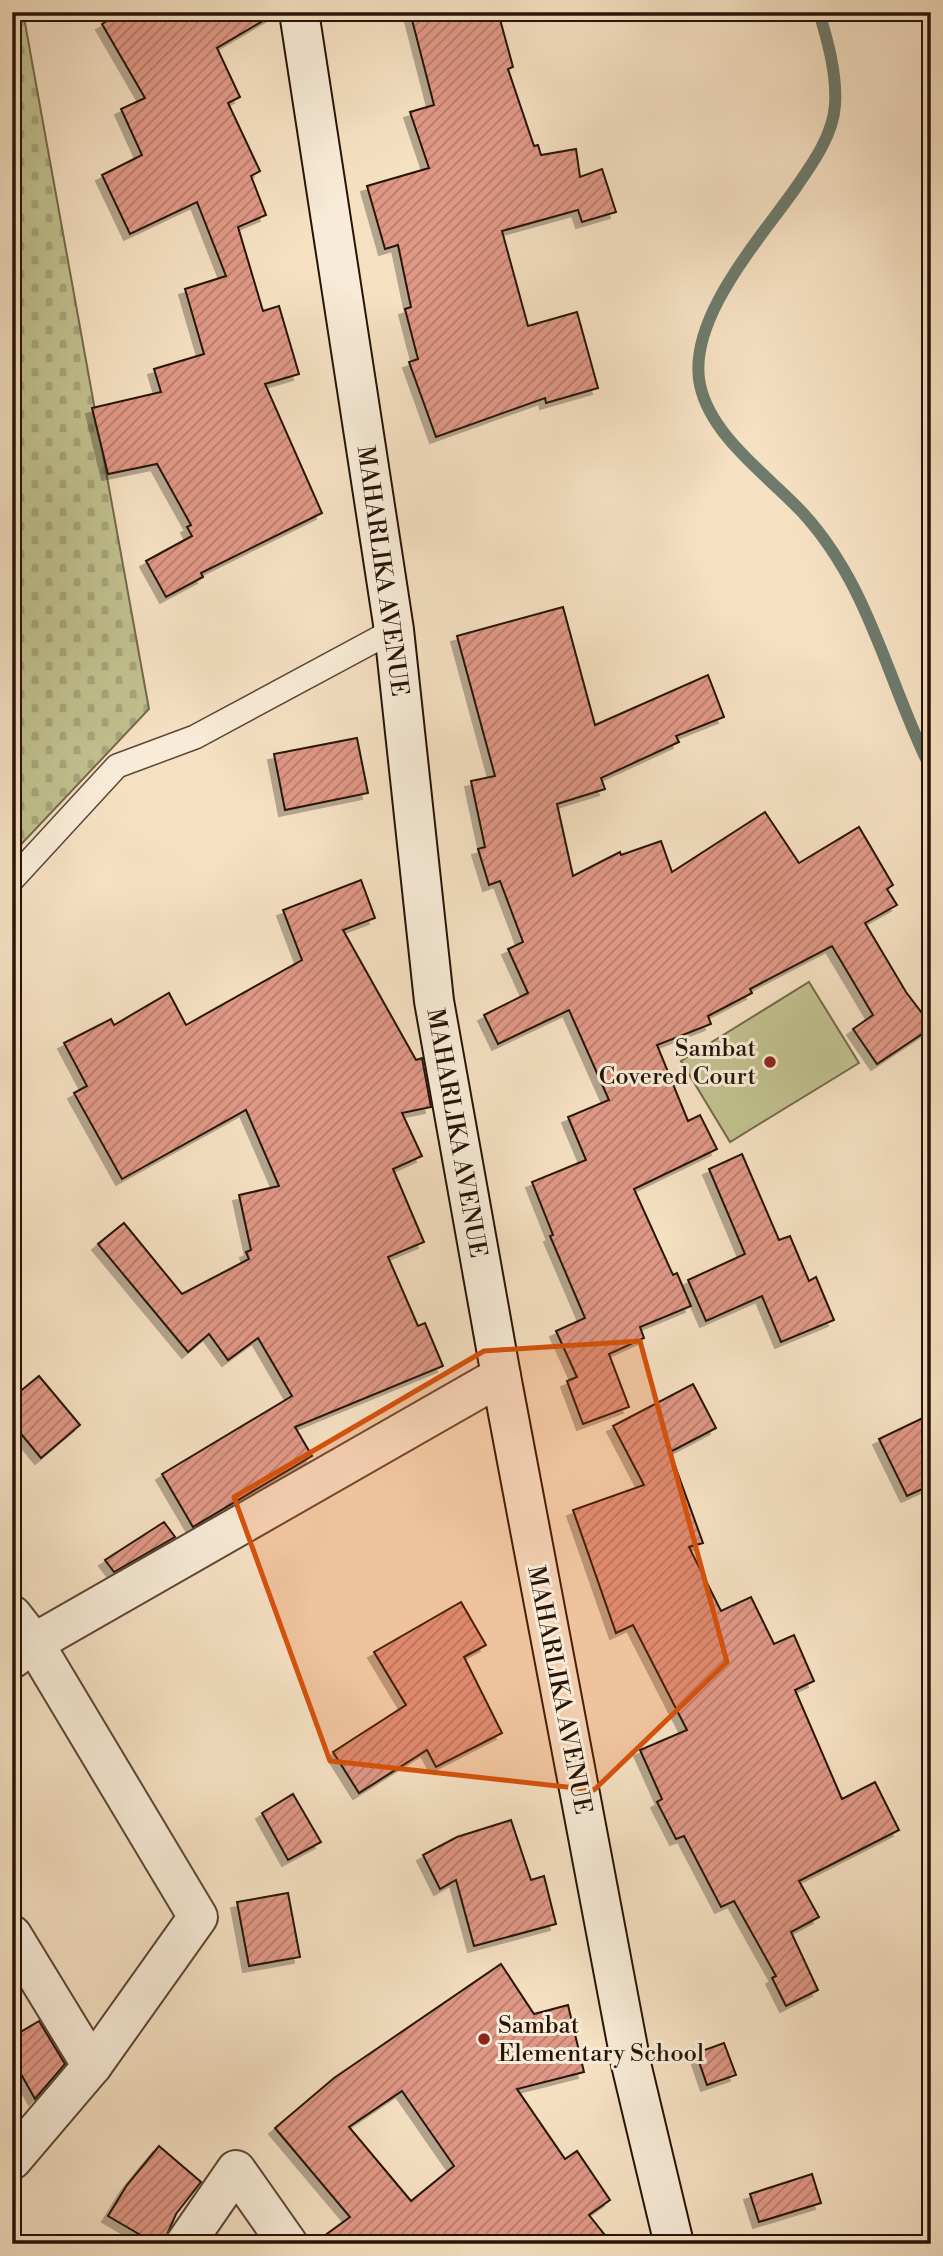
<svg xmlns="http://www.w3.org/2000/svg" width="943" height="2256" font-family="'Libre Bodoni',serif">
  <defs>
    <pattern id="cemetery-stones" width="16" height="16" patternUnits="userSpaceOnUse" patternTransform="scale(1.75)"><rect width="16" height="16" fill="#c1c18f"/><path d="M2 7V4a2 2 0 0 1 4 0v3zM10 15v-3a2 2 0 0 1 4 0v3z" fill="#a6a57a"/></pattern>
    <pattern id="building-hatch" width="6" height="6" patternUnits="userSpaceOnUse" patternTransform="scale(1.75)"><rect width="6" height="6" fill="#e09886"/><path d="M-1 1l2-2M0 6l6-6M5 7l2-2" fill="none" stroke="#b67b6c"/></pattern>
    <filter id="shadow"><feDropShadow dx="-6" dy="6" stdDeviation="0" flood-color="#0004"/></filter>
  </defs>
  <rect width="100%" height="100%" fill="#f5e0c2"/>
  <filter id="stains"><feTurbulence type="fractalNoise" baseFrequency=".00286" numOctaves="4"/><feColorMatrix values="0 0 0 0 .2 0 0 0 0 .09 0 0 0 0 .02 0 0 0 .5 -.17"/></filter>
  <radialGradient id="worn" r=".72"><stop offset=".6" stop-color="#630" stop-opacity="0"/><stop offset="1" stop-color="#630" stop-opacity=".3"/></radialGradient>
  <!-- cemetery -->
  <path fill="url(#cemetery-stones)" stroke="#746a4b" stroke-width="2" d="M12 12H23L149 709 12 854Z"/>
  <!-- garden -->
  <path fill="#c1c18f" stroke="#746a4b" stroke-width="2" d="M809 982 859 1063 730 1142 681 1061Z"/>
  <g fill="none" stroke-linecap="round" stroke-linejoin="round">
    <!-- stream -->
    <path stroke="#6e7a6b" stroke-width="12" d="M819 12C828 42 837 74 835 105 833 135 813 163 797 186 762 237 686 319 700 385 711 436 766 474 801 511 870 585 887 681 931 769"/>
  </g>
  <!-- building -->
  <g fill="url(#building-hatch)" stroke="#271407" stroke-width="2" fill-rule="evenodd" filter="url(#shadow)">
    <path d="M122 12H278L217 48 240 97 228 103 260 171 251 176 266 215 238 227 263 311 279 306 299 374 265 384 322 513 201 573 203 577 166 597 146 561 192 536 187 527 191 525 157 464 108 474 92 408 161 392 154 369 204 354 185 289 226 276 197 202 130 234 102 175 142 155 121 109 145 98 102 24Z"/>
    <path d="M410 12H498L513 67 508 69 534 146 538 145 541 155 576 149 580 177 602 169 616 212 582 222 578 210 502 231 528 326 577 312 598 388 546 403 545 398 436 437 409 362 418 359 405 309 411 307 398 245 385 249 367 186 429 168 410 112 434 105Z"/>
    <path d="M563 607 595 725 708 675 724 717 676 736 679 742 601 778 605 789 557 804 573 876 620 852 621 855 661 841 672 872 765 812 799 863 859 827 893 885 887 889 897 905 865 923 906 992 931 1025V1028L877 1064 853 1029 873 1015 832 946 750 989 752 993 708 1016 711 1024 657 1045 688 1121 700 1115 717 1149 634 1189 673 1275 677 1273 691 1306 640 1327 644 1338 609 1354 629 1407 583 1424 567 1381 577 1377 556 1331 585 1318 550 1236 553 1235 532 1182 586 1160 568 1117 609 1100 569 1010 498 1044 484 1015 528 993 508 949 523 942 500 881 489 885 478 849 485 847 471 781 495 776 457 636Z"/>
    <path d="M357 738 368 793 285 810 274 754Z"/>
    <path d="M361 880 375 918 343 930 416 1060 422 1058 431 1107 402 1113 422 1156 393 1169 424 1242 388 1257 418 1326 425 1323 443 1366 295 1427 312 1456 193 1527 162 1474 292 1396 258 1338 228 1360 209 1334 188 1352 98 1244 124 1223 182 1294 249 1259 246 1252 251 1250 239 1195 279 1186 246 1110 122 1179 74 1093 87 1086 64 1043 111 1019 114 1025 169 993 186 1025 302 960 283 910Z"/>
    <path d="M742 1154 779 1240 790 1236 809 1281 816 1277 834 1320 781 1342 762 1296 706 1321 688 1280 745 1254 709 1169Z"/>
    <path d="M39 1376 80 1425 41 1458 12 1423V1398Z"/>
    <path d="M693 1384 716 1428 670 1452 703 1543 689 1547 721 1611 751 1597 774 1644 794 1635 814 1681 795 1690 842 1799 875 1782 899 1830 799 1881 819 1917 791 1932 818 1990 786 2006 772 1978 776 1976 734 1901 721 1907 684 1836 676 1839 657 1802 662 1799 640 1750 687 1730 633 1625 616 1633 573 1510 644 1485 613 1426Z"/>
    <path d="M931 1414V1485L907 1496 879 1439Z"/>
    <path d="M164 1522 175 1537 114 1572 105 1560Z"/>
    <path d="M461 1602 486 1645 464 1657 502 1733 436 1767 427 1750 359 1793 333 1752 406 1705 374 1652Z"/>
    <path d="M293 1794 321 1842 288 1860 262 1813Z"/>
    <path d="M511 1820 531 1880 544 1876 556 1924 474 1946 456 1880 440 1889 423 1855 457 1837Z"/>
    <path d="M288 1893 300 1957 249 1966 237 1902Z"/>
    <path d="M501 1964 534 2014 568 2005 584 2072 517 2089 565 2159 577 2151 610 2200 589 2215 612 2244H313L350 2217 275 2128 334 2078ZM402 2091 454 2166 411 2201 349 2127Z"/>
    <path d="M39 2021 65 2064 35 2099 12 2058V2037Z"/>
    <path d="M724 2043 736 2075 707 2085 696 2053Z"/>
    <path d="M159 2146 201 2182 176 2214 163 2244H156L108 2216 127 2185Z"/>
    <path d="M812 2174 821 2203 759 2222 750 2194Z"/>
  </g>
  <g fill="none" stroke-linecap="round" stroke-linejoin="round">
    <defs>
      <path id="service" d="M12 880 117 766 195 737 394 630"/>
      <g id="minor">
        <path d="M12 1615 34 1643 198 1917 92 2066 12 2160"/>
        <path d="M12 1659 34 1643 501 1376"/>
        <path d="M12 1935 92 2066"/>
        <path d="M185 2244 236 2170 288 2244"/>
      </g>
      <path id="secondary" d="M299 12 394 630 434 1001 501 1376 631 2064 674 2244"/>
    </defs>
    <!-- service casing -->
    <use href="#service" stroke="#5a4736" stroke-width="26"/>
    <!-- minor casing -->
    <use href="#minor" stroke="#5a4736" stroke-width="42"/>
    <!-- secondary casing -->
    <use href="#secondary" stroke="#271407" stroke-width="42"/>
    <!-- service -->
    <use href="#service" stroke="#f8ebd7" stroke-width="23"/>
    <!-- minor -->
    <use href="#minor" stroke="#f8ebd7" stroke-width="38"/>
    <!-- secondary -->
    <use href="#secondary" stroke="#f8ebd7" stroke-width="38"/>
  </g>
  <!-- marked area -->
  <path fill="#d5520c" fill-opacity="0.2" stroke="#d5520c" stroke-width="5" stroke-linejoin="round" d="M640 1341 727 1662 594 1790 330 1761 234 1497 484 1351Z"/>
  <!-- markers -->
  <g fill="#8f2418" stroke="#f8ebd7" stroke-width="2.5">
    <circle cx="770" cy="1062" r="7"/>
    <circle cx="484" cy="2039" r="7"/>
  </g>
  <g text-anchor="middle" stroke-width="6" stroke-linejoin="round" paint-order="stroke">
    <!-- street labels -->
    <g font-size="24" fill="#271407" stroke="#f8ebd7">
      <text transform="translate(383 571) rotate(82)" y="8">MAHARLIKA AVENUE</text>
      <text transform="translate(457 1133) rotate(80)" y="8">MAHARLIKA AVENUE</text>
      <text transform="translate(560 1690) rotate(79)" y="8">MAHARLIKA AVENUE</text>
    </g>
    <!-- poi labels -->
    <g font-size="24" fill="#271407" stroke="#f8ebd7" text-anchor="end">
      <text x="756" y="1056">Sambat<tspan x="756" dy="28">Covered Court</tspan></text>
      <text x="498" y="2033" text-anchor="start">Sambat<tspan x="498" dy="28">Elementary School</tspan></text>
    </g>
  </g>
  <!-- margin -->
  <rect width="943" height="2256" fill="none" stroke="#f5e0c2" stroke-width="42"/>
  <rect x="14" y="14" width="915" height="2228" fill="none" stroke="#271407" stroke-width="3.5"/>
  <rect x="21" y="21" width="901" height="2214" fill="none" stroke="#271407" stroke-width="2"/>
  <rect width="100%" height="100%" filter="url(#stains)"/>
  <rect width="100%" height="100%" fill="url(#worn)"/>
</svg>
